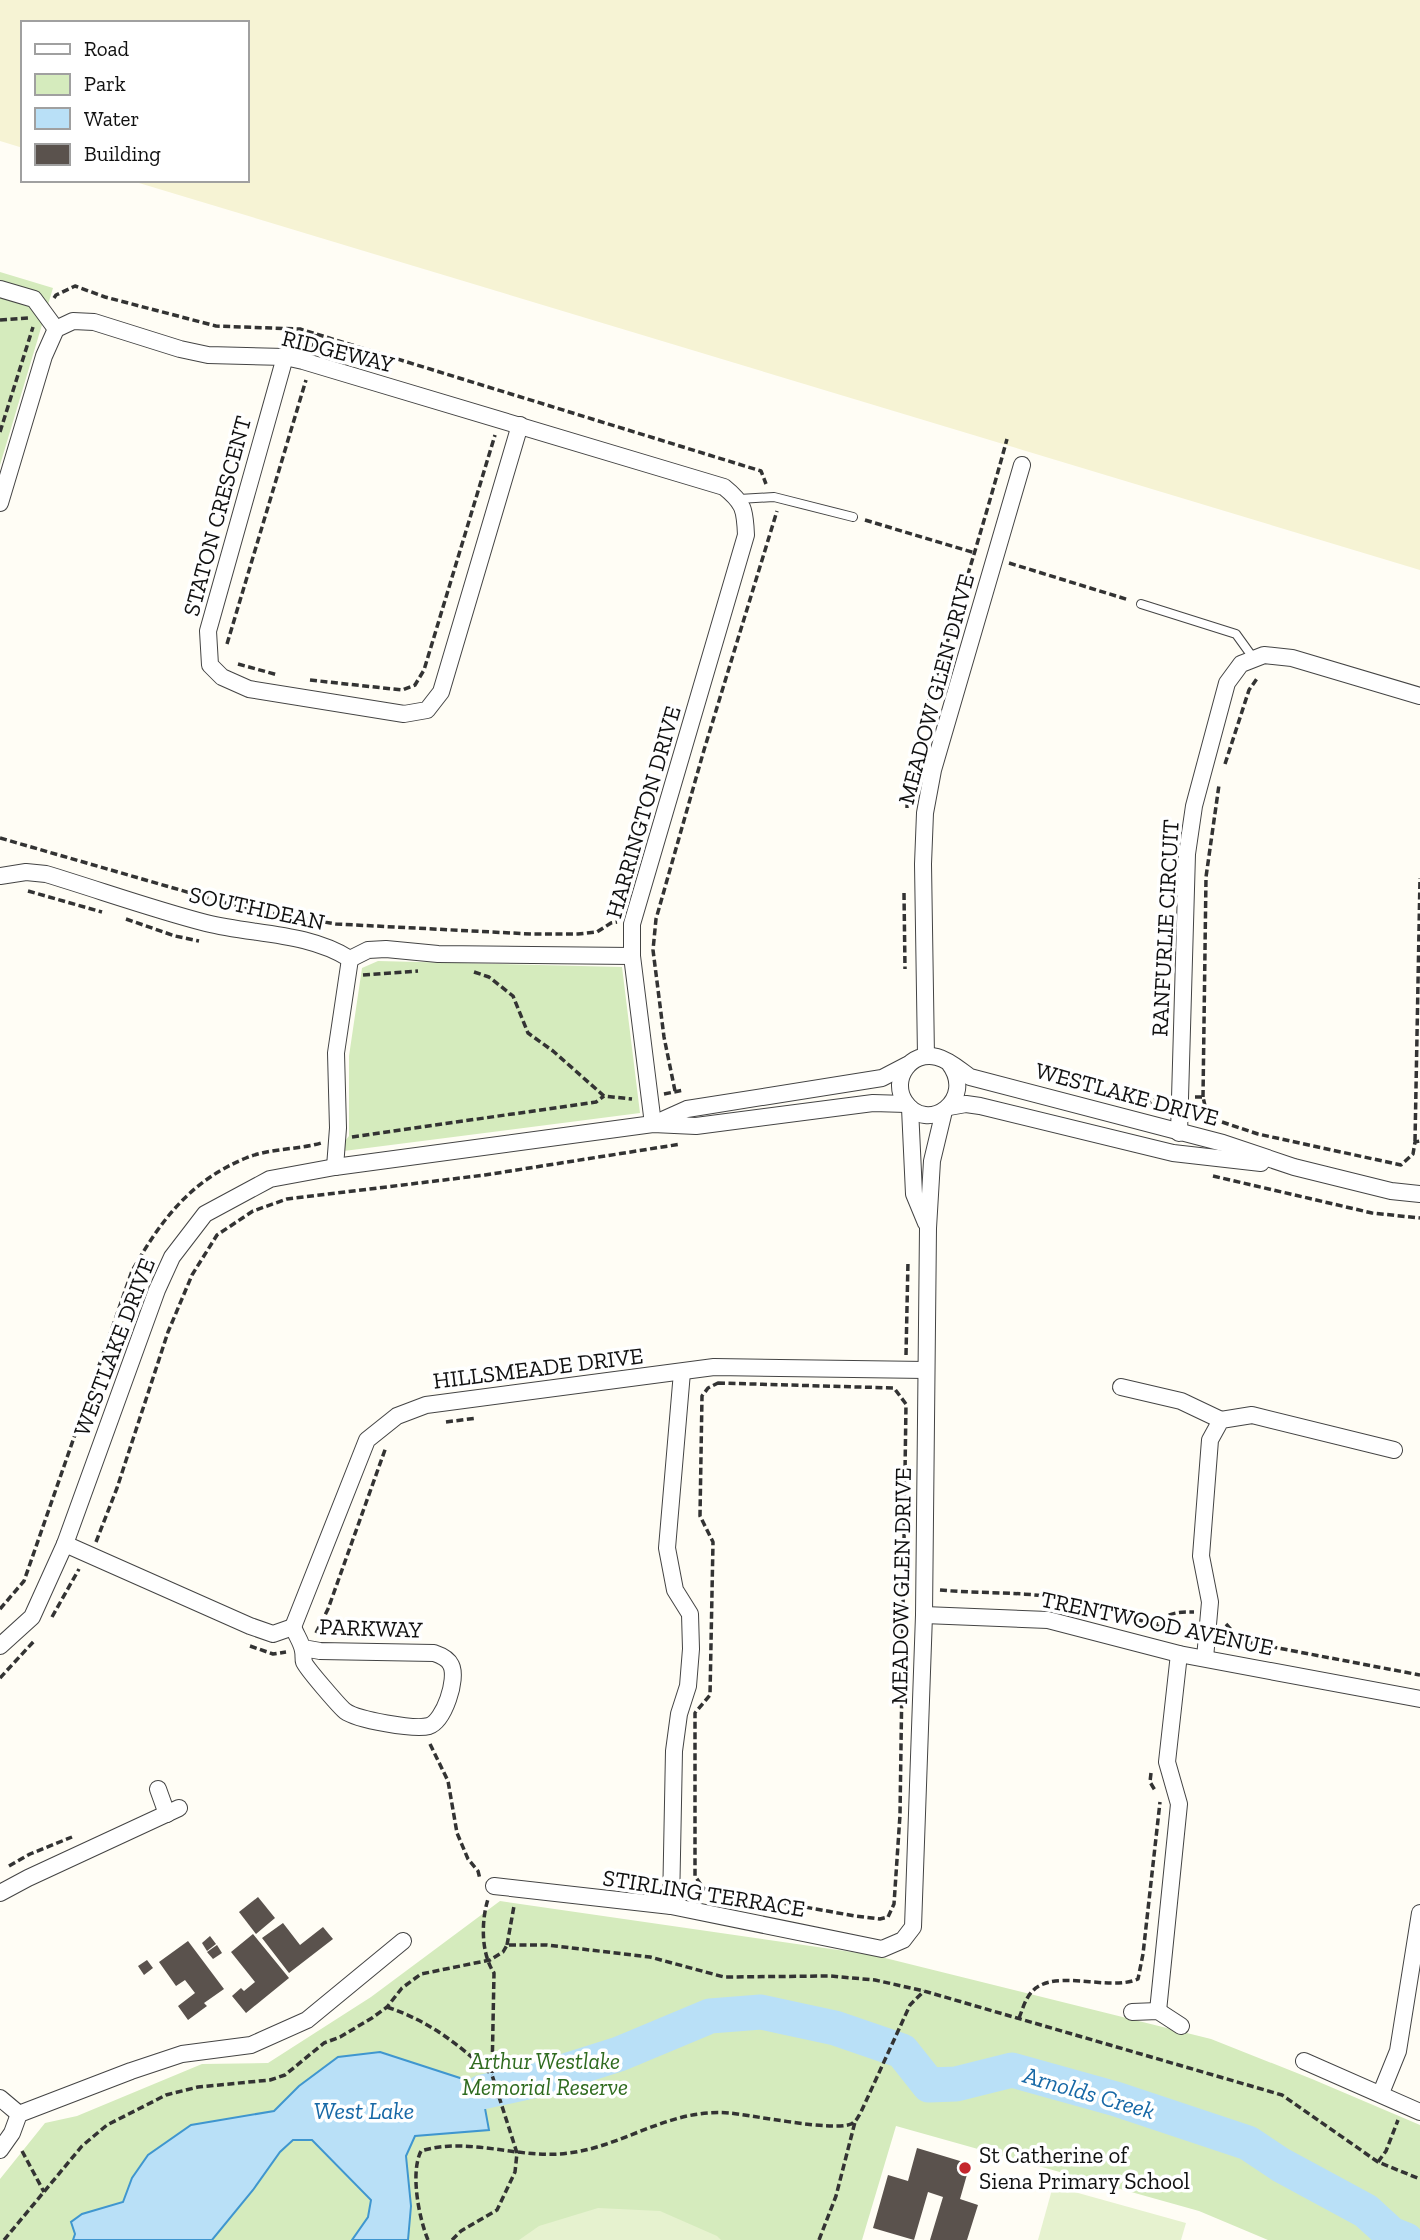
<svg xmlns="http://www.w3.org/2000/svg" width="1420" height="2240" font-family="'Zilla Slab',serif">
  <rect width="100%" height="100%" fill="#fffdf5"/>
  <!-- farmland -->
  <path fill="#f6f3d4" d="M0 0H1420V570L129 180H247V23H23V148L0 141Z"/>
  <!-- green -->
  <g fill="#d5ebbd">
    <path d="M0 272 53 288 0 465Z"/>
    <path d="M378 961 622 967 640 1113 336 1152 349 1136V1056L362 968Z"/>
    <path d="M500 1901 873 1955 1211 2039 1312 2079 1420 2125V2240H1268L1199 2211 896 2126 862 2240H0V2179L45 2123 77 2116 202 2064 268 2063 371 1997Z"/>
  </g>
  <!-- pitch -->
  <g fill="#e6f2cf">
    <path d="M1053 2186 1186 2223 1181 2240H1038Z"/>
    <path d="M598 2208 660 2211 717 2236 721 2240H519L539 2226Z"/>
  </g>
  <!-- water -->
  <path fill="#b9e0f7" stroke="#3f96cf" stroke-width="2" d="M380 2052 460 2078 482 2092 489 2130 415 2136 406 2156 411 2206 408 2240H352L368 2217 371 2200 312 2140H293L280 2152 253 2190 212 2240H73L75 2234 71 2222 82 2214 123 2202 132 2178 148 2155 191 2125 274 2111 299 2086 338 2057Z"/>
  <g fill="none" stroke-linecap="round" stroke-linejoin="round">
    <!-- river -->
    <path stroke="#b9e0f7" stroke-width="35" d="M482 2092 537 2080 619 2054 710 2016 761 2012 835 2028 902 2051 929 2085 956 2084 1012 2070 1116 2099 1248 2143 1281 2165 1366 2211 1391 2234 1406 2240"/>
  </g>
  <!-- building -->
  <g fill="#5a524d">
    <path d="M258 1897 275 1918 256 1934 239 1912Z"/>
    <path d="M283 1923 300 1945 323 1927 333 1939 289 1973 262 1938Z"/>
    <path d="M253 1934 289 1978 246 2013 232 1996 241 1988 244 1991 255 1982 231 1952Z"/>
    <path d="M210 1936 216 1944 207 1951 202 1943Z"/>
    <path d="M188 1941 224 1989 204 2003 207 2006 188 2020 178 2006 195 1993 185 1980 176 1986 159 1962Z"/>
    <path d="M217 1945 222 1953 213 1959 207 1952Z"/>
    <path d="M147 1960 153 1968 144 1975 138 1966Z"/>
    <path d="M917 2148 970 2164 960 2199 978 2205 967 2240H930L943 2197 928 2192 914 2240 873 2228 888 2175 908 2181Z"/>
  </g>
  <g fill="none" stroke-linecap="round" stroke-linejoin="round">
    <defs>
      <g id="lane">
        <path d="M739 499 774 497 853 517"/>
        <path d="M1141 604 1236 634 1254 659"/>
      </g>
      <g id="street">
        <path d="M0 289 34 299 56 329"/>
        <path d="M285 357 208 631 210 665 222 677 249 689 404 714 427 710 441 692 520 425"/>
        <path d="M0 503 44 356 56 329 73 321 94 322 180 349 208 355 285 357 303 361 724 487C744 503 745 510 746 535L632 924V956L653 1124"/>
        <path d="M0 876 26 872 46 874C99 890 152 909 206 923 254 935 307 932 350 959L368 950 386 949 438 954 632 956"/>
        <path d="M926 1056 923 864 925 813 933 770 1022 465"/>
        <path d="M949 1063C977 1100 927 1135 905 1102 890 1079 911 1050 937 1057 949 1060 960 1070 970 1077L1223 1143 1294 1167 1391 1191 1420 1194"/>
        <path d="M949 1107 966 1104 980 1106 1173 1153 1261 1163"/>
        <path d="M910 1108 914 1194 926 1223"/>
        <path d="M658 1122 687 1109 882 1078 907 1065"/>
        <path d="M1179 1133 1187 854 1194 806 1227 683 1241 664 1264 655 1292 658 1420 696"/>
        <path d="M335 1167 338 1128 336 1053 350 959"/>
        <path d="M1121 1387 1181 1401 1221 1420"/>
        <path d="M65 1544 250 1626 273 1634 293 1627"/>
        <path d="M924 1615 1048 1620 1179 1654 1420 1699"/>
        <path d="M293 1627 367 1440 397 1416 426 1405 714 1367 926 1370"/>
        <path d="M293 1627C296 1635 302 1643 303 1651 304 1655 303 1659 304 1662 306 1668 340 1707 345 1711 357 1720 415 1730 429 1726 444 1721 458 1679 451 1665 448 1658 440 1655 434 1653L320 1651 303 1648"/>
        <path d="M0 1646 32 1617 65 1544 157 1290 172 1257 205 1214 270 1179 335 1167 653 1124 696 1126 873 1103 906 1104"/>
        <path d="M1205 1658 1210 1602 1201 1556 1210 1440 1221 1420 1252 1415 1394 1450"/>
        <path d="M158 1789 167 1814"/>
        <path d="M494 1886 671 1906 882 1949 903 1940 913 1927 924 1615 928 1228 932 1161 944 1111"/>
        <path d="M0 1893 28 1878 179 1808"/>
        <path d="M671 1906 674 1751 679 1714 688 1686 691 1649 690 1614 675 1590 667 1548 682 1372"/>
        <path d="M1158 2011 1179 1804 1167 1762 1179 1654"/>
        <path d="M1132 2012 1158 2011 1181 2026"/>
        <path d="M1304 2061 1420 2112"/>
        <path d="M1381 2093 1398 2051 1420 1913"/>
        <path d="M0 2098 19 2114"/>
        <path d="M0 2150 12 2133 19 2114 131 2071 182 2054 251 2045 307 2020 403 1941"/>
      </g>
    </defs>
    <!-- lane casing -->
    <use href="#lane" stroke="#444" stroke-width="10"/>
    <!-- street casing -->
    <use href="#street" stroke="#444" stroke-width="18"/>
    <!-- path -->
    <g stroke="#333" stroke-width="3.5" stroke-dasharray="7 3.5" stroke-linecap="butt">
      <path d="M54 298 56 295 75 286 105 297 216 326 300 329 761 471 766 484"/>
      <path d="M0 320 29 318"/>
      <path d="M313 349 316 334"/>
      <path d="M0 432 33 327"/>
      <path d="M865 520 975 553"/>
      <path d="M1009 563 1129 600"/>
      <path d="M227 644 306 380"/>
      <path d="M238 664 278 675"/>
      <path d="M310 680 402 690 415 685 424 670 495 435"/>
      <path d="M1225 764 1249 690 1258 677"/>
      <path d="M907 808C908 754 930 698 946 646 967 578 988 509 1007 439"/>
      <path d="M0 838 246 909 336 924 531 934H578L597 932 611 923 617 922"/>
      <path d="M28 891 102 912"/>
      <path d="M904 893 905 969"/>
      <path d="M126 919 175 936 199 941"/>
      <path d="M474 972 489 977 513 996 528 1033 553 1051 604 1096 632 1099"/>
      <path d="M363 975 418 971"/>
      <path d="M675 1091 664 1037 653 950 656 919 704 750 777 511"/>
      <path d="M664 1094 684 1090"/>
      <path d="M1195 1097H1203L1205 1106 1213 1119 1258 1134 1401 1165 1413 1154 1415 1142 1420 1141"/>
      <path d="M1203 1097 1206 877 1219 785"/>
      <path d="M1145 1105 1162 1096"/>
      <path d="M352 1137 596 1102 604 1096"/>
      <path d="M1415 1141 1420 878"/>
      <path d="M1213 1176 1372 1213 1420 1218"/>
      <path d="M906 1355 908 1261"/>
      <path d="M718 1383 894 1388 906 1404 900 1815 894 1904 888 1917 880 1919 855 1916 704 1889 695 1876V1713L710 1695 713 1542 700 1516 702 1396 708 1388Z"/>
      <path d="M446 1422 477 1418"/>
      <path d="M96 1542 117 1488 168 1332 192 1275 217 1235 253 1211 287 1199 485 1175 681 1144"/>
      <path d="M940 1590C981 1594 1023 1591 1064 1599 1096 1605 1125 1619 1158 1624"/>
      <path d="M0 1609 24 1581 132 1271C161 1220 190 1181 246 1158 270 1148 297 1150 321 1143"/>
      <path d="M52 1617 79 1569"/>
      <path d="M1226 1624 1241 1641 1420 1675"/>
      <path d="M1156 1631C1162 1612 1177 1612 1194 1612"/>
      <path d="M316 1633 328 1609 386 1447"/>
      <path d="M250 1646 273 1654 286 1652"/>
      <path d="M0 1678 35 1640"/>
      <path d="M430 1744 448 1781 457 1833 468 1859 478 1871 480 1879"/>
      <path d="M1151 1773 1150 1782 1156 1792"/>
      <path d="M9 1866 30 1854 72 1837"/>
      <path d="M507 1945 514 1906"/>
      <path d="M387 2007C431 2022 458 2044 492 2075"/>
      <path d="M1019 2018C1022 2011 1024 2003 1028 1997 1047 1964 1107 1993 1138 1979L1143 1954 1160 1802"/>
      <path d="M22 2151 44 2192"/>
      <path d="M1378 2162 1386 2151 1398 2120"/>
      <path d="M4 2240 82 2146 107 2125 166 2095 198 2087 270 2080 285 2075 324 2043 340 2037 372 2018 387 2007 402 1988 421 1974 490 1960 503 1952 507 1945H547L650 1957 724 1977 830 1976 875 1980 924 1991 1282 2095 1378 2162 1420 2179"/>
      <path d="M428 2240C419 2218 410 2173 421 2151 469 2136 520 2160 569 2153 625 2146 669 2108 729 2113 752 2115 834 2132 851 2124 856 2122 858 2117 861 2112L910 2005 924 1991"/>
      <path d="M452 2240 461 2231 497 2210 515 2172 517 2153 492 2075 494 1973C481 1953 481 1922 488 1899"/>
      <path d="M819 2240 836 2196 855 2122"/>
    </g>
    <!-- lane -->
    <use href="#lane" stroke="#fff" stroke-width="8"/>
    <!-- street -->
    <use href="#street" stroke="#fff" stroke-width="16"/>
  </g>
  <!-- markers -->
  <circle fill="#c4262e" stroke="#fff" stroke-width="2.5" cx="965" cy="2168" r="7"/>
  <g text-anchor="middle" stroke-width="7" stroke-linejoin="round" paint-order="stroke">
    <!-- street labels -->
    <g font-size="23" fill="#111" stroke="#fff">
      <text transform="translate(338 351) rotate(14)" y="8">RIDGEWAY</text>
      <text transform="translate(217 516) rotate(-75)" y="8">STATON CRESCENT</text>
      <text transform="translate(936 689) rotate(-75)" y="8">MEADOW GLEN DRIVE</text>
      <text transform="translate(643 812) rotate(-74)" y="8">HARRINGTON DRIVE</text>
      <text transform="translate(257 908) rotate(12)" y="8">SOUTHDEAN</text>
      <text transform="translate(1165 928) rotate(-87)" y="8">RANFURLIE CIRCUIT</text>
      <text transform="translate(1127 1094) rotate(15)" y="8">WESTLAKE DRIVE</text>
      <text transform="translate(114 1347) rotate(-69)" y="8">WESTLAKE DRIVE</text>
      <text transform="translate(538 1368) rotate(-7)" y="8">HILLSMEADE DRIVE</text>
      <text transform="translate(901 1586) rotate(-89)" y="8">MEADOW GLEN DRIVE</text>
      <text transform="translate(1157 1623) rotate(12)" y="8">TRENTWOOD AVENUE</text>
      <text transform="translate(371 1628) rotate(2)" y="8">PARKWAY</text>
      <text transform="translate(704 1893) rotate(9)" y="8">STIRLING TERRACE</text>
    </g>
    <!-- park labels -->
    <g font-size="23" font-style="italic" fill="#2f6b1f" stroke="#fff">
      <text x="545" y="2069">Arthur Westlake<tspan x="545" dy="26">Memorial Reserve</tspan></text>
    </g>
    <!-- poi labels -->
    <g font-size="23" fill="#111" stroke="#fff" text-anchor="start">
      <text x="979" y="2163">St Catherine of<tspan x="979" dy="26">Siena Primary School</tspan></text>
    </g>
    <!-- water labels -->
    <g font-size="24" font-style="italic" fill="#1768a6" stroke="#fff">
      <text transform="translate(1089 2093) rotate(16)" y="8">Arnolds Creek</text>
      <text x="364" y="2119">West Lake</text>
    </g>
  </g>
  <!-- legend -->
  <rect x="21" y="21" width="228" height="161" fill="#ffffff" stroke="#a0a0a0" stroke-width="2"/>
  <rect x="35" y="44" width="35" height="10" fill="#ffffff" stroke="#a0a0a0" stroke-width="2"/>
  <text x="84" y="56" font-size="21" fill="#111111">Road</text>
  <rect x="35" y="74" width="35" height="21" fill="#d5ebbd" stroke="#a0a0a0" stroke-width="2"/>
  <text x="84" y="91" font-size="21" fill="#111111">Park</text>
  <rect x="35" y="108" width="35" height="21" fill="#b9e0f7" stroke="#a0a0a0" stroke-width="2"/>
  <text x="84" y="126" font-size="21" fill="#111111">Water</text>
  <rect x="35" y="144" width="35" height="21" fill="#5a524d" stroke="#a0a0a0" stroke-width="2"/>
  <text x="84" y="161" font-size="21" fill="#111111">Building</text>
</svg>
